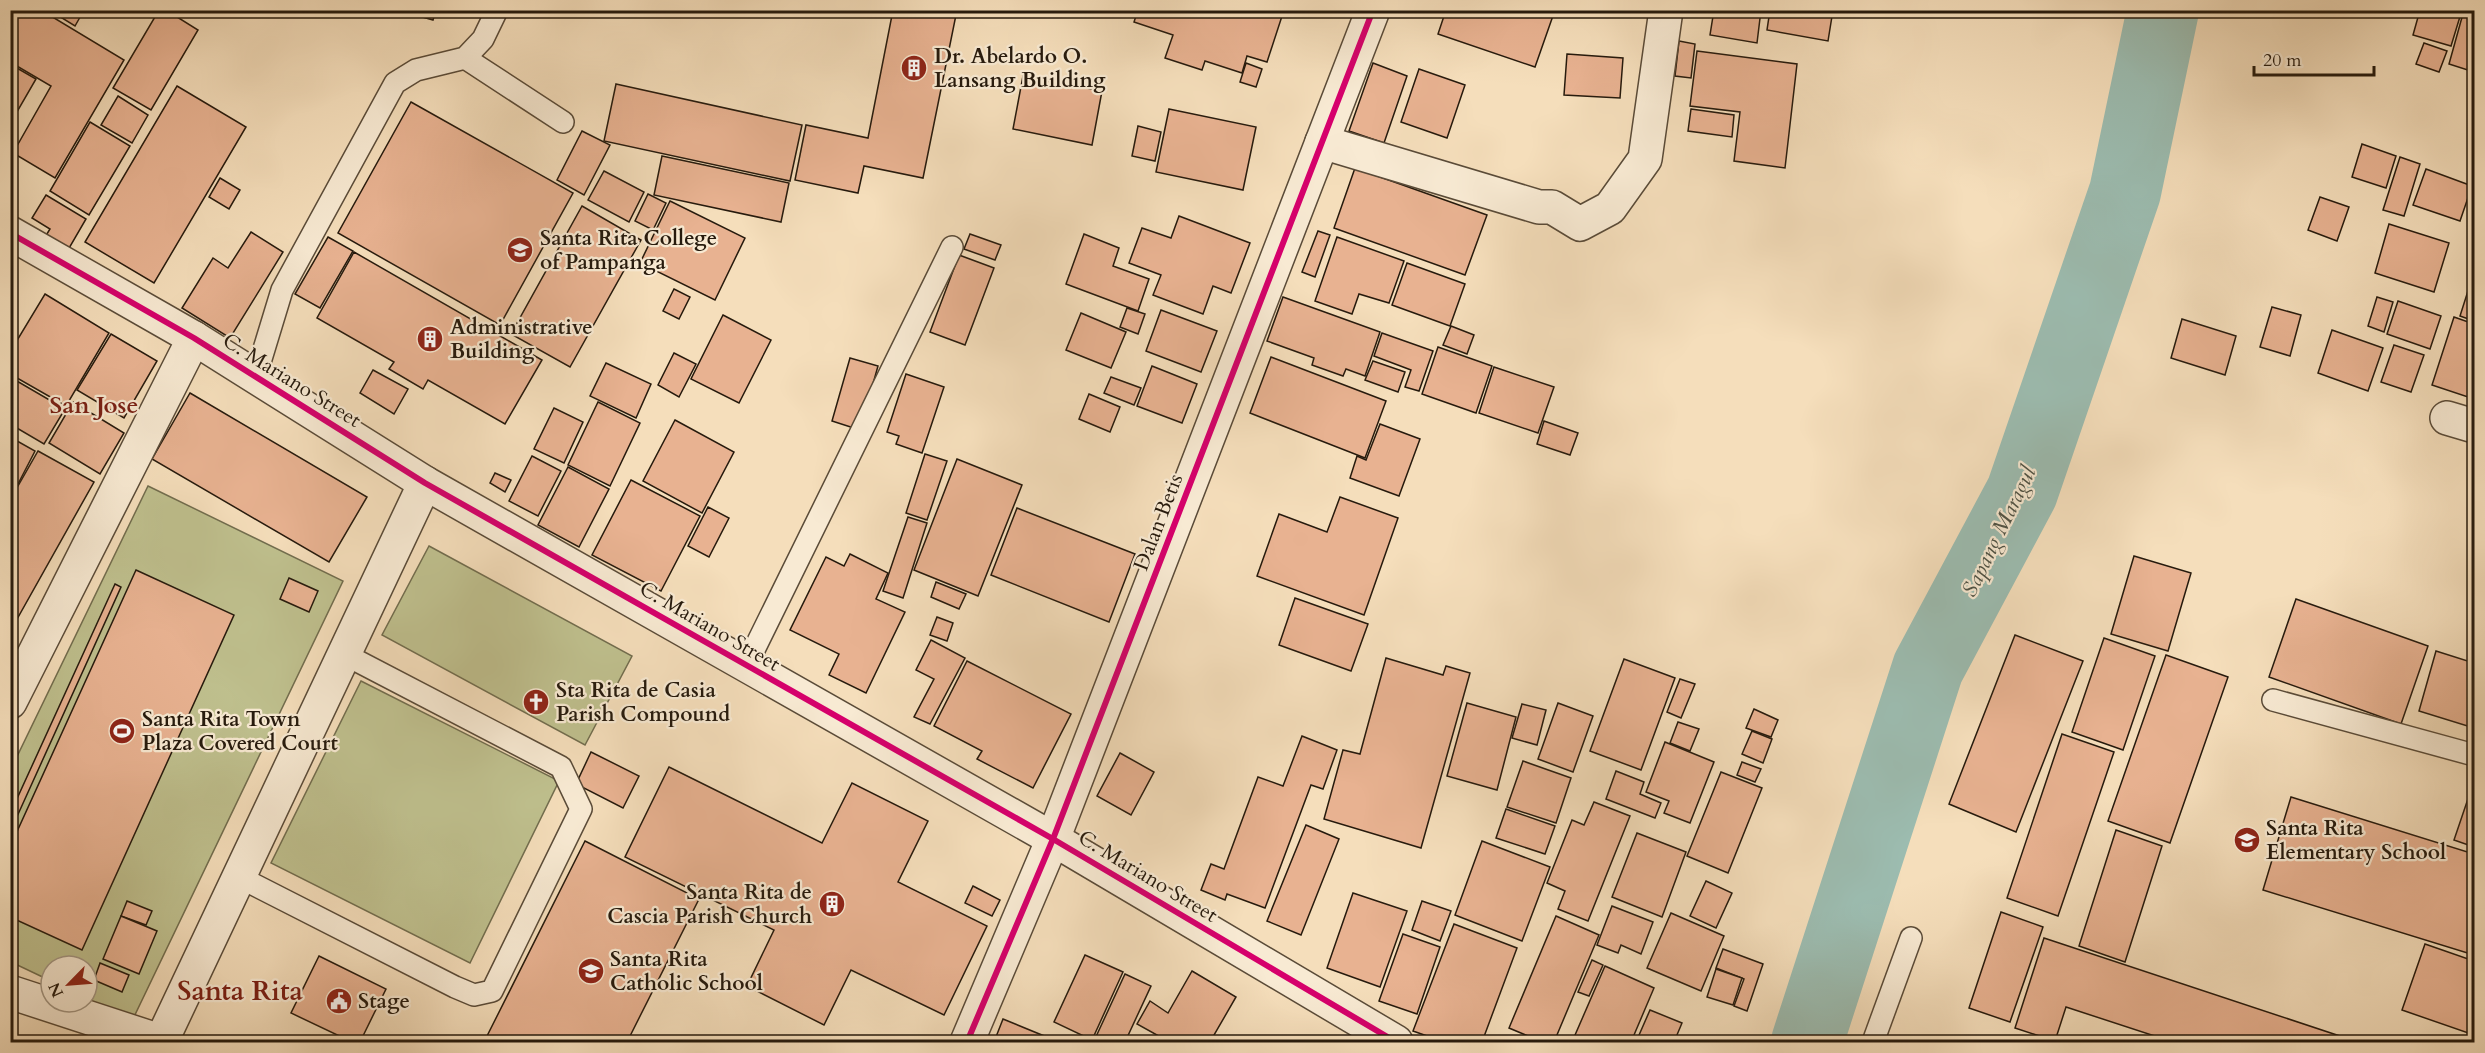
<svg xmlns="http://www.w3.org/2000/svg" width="2485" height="1053" font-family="Cardo,serif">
  <rect width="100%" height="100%" fill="#f5debb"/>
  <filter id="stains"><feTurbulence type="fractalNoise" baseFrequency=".00333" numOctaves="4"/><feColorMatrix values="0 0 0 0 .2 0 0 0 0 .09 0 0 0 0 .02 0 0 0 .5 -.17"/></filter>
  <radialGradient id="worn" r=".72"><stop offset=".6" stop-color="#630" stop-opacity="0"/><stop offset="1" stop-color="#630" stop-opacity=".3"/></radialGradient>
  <!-- green -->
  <g fill="#bfc08e" stroke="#726d4e" stroke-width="1.5">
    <path d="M148 486 343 581 132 1021 87 999V966H51V981L11 962 10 771Z"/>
    <path d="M429 546 632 656 585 745 382 635Z"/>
    <path d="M361 681 559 781 470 963 271 863Z"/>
  </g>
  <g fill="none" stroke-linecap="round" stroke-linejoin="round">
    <!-- river -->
    <path stroke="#9cbcb0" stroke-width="72" d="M1807 1042 1928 668 2022 492 2125 192 2163 10"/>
  </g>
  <!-- building -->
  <g fill="#e8b291" stroke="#261a0d" stroke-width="1.5">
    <path d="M16 10H41L124 60 55 178 13 153 51 86 10 62V20Z"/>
    <path d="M49 10H84L75 26Z"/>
    <path d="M159 10H166L198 30 151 110 113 88Z"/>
    <path d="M398 10H436L433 20Z"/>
    <path d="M893 10H957L923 178 864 166 858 193 795 180 806 125 868 138Z"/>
    <path d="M1138 10H1284L1267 62 1247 56 1242 73 1205 61 1202 70 1165 58 1173 35 1134 22Z"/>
    <path d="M1446 10H1555L1535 67 1438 34Z"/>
    <path d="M1714 10H1761L1757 43 1710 35Z"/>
    <path d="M1770 10H1833L1828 41 1767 30Z"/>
    <path d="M1852 10H1881L1880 15Z"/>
    <path d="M2420 10H2462L2451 46 2413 35Z"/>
    <path d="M2464 10H2474V72L2449 64Z"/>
    <path d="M1679 41 1695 44 1691 78 1675 76Z"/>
    <path d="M2424 43 2447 51 2439 72 2416 64Z"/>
    <path d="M1697 51 1797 64 1785 168 1734 161 1740 112 1690 106Z"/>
    <path d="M1567 54 1623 58 1620 98 1564 95Z"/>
    <path d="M1246 63 1262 69 1256 87 1240 82Z"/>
    <path d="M1373 63 1407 76 1384 143 1349 131Z"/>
    <path d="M10 64 36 79 10 124Z"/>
    <path d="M1419 69 1465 85 1447 138 1401 122Z"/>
    <path d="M1023 76 1102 91 1092 145 1013 129Z"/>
    <path d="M616 84 802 125 790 181 604 141Z"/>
    <path d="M177 86 246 127 154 283 85 242Z"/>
    <path d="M118 96 148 115 132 143 101 125Z"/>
    <path d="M411 102 573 193 500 325 338 233Z"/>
    <path d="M1169 109 1256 127 1243 190 1156 172Z"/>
    <path d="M1691 109 1734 115 1732 137 1688 131Z"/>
    <path d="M90 122 130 146 89 215 50 191Z"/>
    <path d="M1138 126 1161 132 1155 161 1132 156Z"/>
    <path d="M582 131 610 145 584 195 557 180Z"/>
    <path d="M2362 144 2396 156 2386 188 2352 177Z"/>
    <path d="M662 156 789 183 781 222 654 195Z"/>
    <path d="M2400 157 2420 164 2404 216 2383 210Z"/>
    <path d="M1355 168 1487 215 1465 275 1334 228Z"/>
    <path d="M2426 169 2472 186 2460 221 2413 205Z"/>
    <path d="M604 171 644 192 629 222 588 200Z"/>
    <path d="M220 178 240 190 229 209 209 197Z"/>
    <path d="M648 194 666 203 653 230 635 221Z"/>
    <path d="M46 195 86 219 68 250 45 237 50 229 32 218Z"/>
    <path d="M2320 197 2349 207 2337 241 2308 230Z"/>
    <path d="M670 201 745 238 715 300 640 263Z"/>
    <path d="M582 206 641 240 570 367 511 334Z"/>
    <path d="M1179 216 1250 243 1231 293 1213 286 1203 314 1153 295 1161 275 1129 263 1142 228 1171 238Z"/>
    <path d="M2389 224 2449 243 2434 292 2375 273Z"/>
    <path d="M1318 231 1330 235 1315 277 1302 272Z"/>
    <path d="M251 232 283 252 230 338 182 308 213 258 228 268Z"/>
    <path d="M970 234 1001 245 995 260 964 249Z"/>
    <path d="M1084 234 1119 248 1113 266 1149 279 1138 311 1066 284Z"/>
    <path d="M328 237 353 251 320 308 295 294Z"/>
    <path d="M1337 237 1404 261 1389 303 1359 294 1352 314 1315 301Z"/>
    <path d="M354 252 542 360 505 424 428 380 423 389 389 369 394 362 317 318Z"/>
    <path d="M959 255 994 268 965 345 930 332Z"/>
    <path d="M1407 263 1465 284 1450 326 1392 305Z"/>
    <path d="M2474 272V321L2460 316Z"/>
    <path d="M674 289 690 297 679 319 663 311Z"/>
    <path d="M45 294 109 333 66 406 10 374V352Z"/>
    <path d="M1283 297 1380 332 1365 376 1346 369 1343 376 1312 365 1314 358 1267 341Z"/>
    <path d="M2377 297 2393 302 2384 332 2368 326Z"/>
    <path d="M2398 301 2441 316 2430 349 2387 334Z"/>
    <path d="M2272 307 2301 315 2290 356 2260 347Z"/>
    <path d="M1127 308 1145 314 1138 334 1120 327Z"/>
    <path d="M1161 310 1217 331 1201 372 1146 351Z"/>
    <path d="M1081 313 1126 332 1111 368 1066 350Z"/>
    <path d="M723 315 771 340 739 403 691 379Z"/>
    <path d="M2454 317 2474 324V399L2432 385Z"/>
    <path d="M2182 319 2236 336 2225 375 2171 358Z"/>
    <path d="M1451 326 1474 335 1467 354 1443 345Z"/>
    <path d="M2332 330 2383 348 2368 391 2318 373Z"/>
    <path d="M1382 333 1433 351 1419 391 1405 387 1411 370 1374 356Z"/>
    <path d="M111 334 157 361 124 418 77 390Z"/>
    <path d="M2394 345 2424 355 2411 392 2381 382Z"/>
    <path d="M1438 347 1492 366 1476 413 1422 394Z"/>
    <path d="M674 353 696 364 679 397 658 385Z"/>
    <path d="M1271 357 1386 401 1365 458 1250 413Z"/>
    <path d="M850 358 878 366 860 430 832 421Z"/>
    <path d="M1373 361 1405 372 1398 392 1365 380Z"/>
    <path d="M606 363 651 384 636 418 590 396Z"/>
    <path d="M1152 366 1197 384 1182 423 1137 406Z"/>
    <path d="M1494 367 1554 387 1538 433 1479 413Z"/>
    <path d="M373 370 408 389 394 414 360 393Z"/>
    <path d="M906 374 944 387 922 453 896 444 899 436 887 432Z"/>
    <path d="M10 377 65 409 44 444 10 424Z"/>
    <path d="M1111 377 1141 388 1134 405 1104 393Z"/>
    <path d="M190 393 367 497 329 562 152 459Z"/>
    <path d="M1089 394 1120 407 1110 432 1079 419Z"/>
    <path d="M73 402 124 433 100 474 49 443Z"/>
    <path d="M598 402 640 423 610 486 568 465Z"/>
    <path d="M554 408 583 422 564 463 534 449Z"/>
    <path d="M675 420 734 452 702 513 643 481Z"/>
    <path d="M1544 421 1578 433 1570 455 1537 444Z"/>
    <path d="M1380 424 1420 439 1399 496 1350 478 1357 456 1366 460Z"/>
    <path d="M10 437 35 451 18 484 10 480Z"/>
    <path d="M38 451 94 482 12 628 10 627V500Z"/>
    <path d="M925 454 947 461 927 520 906 513Z"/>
    <path d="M532 456 561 471 538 516 509 501Z"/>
    <path d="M957 459 1022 485 978 596 914 570Z"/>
    <path d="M568 467 609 489 579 547 538 525Z"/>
    <path d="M495 473 511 480 505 492 490 483Z"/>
    <path d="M631 480 700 516 661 591 592 555Z"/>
    <path d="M1340 497 1398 518 1364 615 1257 576 1279 514 1327 532Z"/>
    <path d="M708 507 729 518 709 557 688 546Z"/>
    <path d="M1017 508 1135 554 1109 622 991 575Z"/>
    <path d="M908 517 927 523 903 598 883 591Z"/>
    <path d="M850 554 888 573 876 599 905 612 866 693 829 675 839 654 790 630 826 557 844 566Z"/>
    <path d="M2134 556 2191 573 2168 651 2111 634Z"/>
    <path d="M136 570 234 615 82 950 10 917V847Z"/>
    <path d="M289 578 318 591 309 612 280 599Z"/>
    <path d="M936 582 966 594 959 609 931 597Z"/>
    <path d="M115 584 121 587 10 832V814Z"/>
    <path d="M1295 598 1368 624 1351 671 1279 645Z"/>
    <path d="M2296 599 2428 646 2401 724 2269 677Z"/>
    <path d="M937 617 953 623 947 641 930 635Z"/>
    <path d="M2015 635 2083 661 2016 832 1949 804Z"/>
    <path d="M2104 638 2155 656 2123 750 2072 732Z"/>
    <path d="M931 640 965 658 930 724 914 717 934 679 916 670Z"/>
    <path d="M2436 651 2474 663V728L2419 711Z"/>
    <path d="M2166 655 2228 677 2170 843 2108 821Z"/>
    <path d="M1386 658 1443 675 1446 666 1470 673 1421 848 1324 819 1343 750 1360 754Z"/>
    <path d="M1624 659 1675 678 1641 770 1590 751Z"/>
    <path d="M967 661 1071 714 1033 788 977 759 982 751 934 726Z"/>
    <path d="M1680 679 1695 684 1681 718 1667 712Z"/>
    <path d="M1467 703 1516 717 1497 790 1447 776Z"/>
    <path d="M1558 703 1593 716 1573 772 1538 759Z"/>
    <path d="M1522 704 1546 710 1537 745 1512 738Z"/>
    <path d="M1754 709 1778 720 1771 737 1746 728Z"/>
    <path d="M1678 722 1699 729 1690 751 1670 743Z"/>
    <path d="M1752 731 1772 739 1763 763 1742 754Z"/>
    <path d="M2062 734 2114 752 2058 916 2007 898Z"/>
    <path d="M1302 736 1337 750 1323 789 1311 785 1265 908 1227 894 1225 900 1201 890 1211 864 1224 869 1258 777 1283 786Z"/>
    <path d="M1665 742 1714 762 1690 823 1664 813 1669 801 1646 792Z"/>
    <path d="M591 752 639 776 623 808 576 784Z"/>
    <path d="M1120 753 1154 772 1131 815 1097 796Z"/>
    <path d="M1523 761 1571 778 1556 823 1507 807Z"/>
    <path d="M1742 762 1761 769 1755 782 1737 775Z"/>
    <path d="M669 767 822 843 852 783 928 821 898 882 987 926 944 1015 851 970 824 1025 747 986 774 930 625 857Z"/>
    <path d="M1616 771 1644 782 1640 794 1661 803 1655 818 1606 799Z"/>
    <path d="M1721 772 1762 788 1728 873 1687 856Z"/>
    <path d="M2474 781V847L2454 840Z"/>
    <path d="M2291 797 2474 854V955L2263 890Z"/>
    <path d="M1594 802 1630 816 1588 921 1558 909 1565 891 1547 883 1572 820 1584 825Z"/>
    <path d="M1506 809 1555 826 1545 854 1496 838Z"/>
    <path d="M1306 825 1339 839 1301 935 1267 921Z"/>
    <path d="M2116 830 2162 846 2125 962 2079 946Z"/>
    <path d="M1637 833 1686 852 1662 917 1612 897Z"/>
    <path d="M585 841 699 899 627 1042H484Z"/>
    <path d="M1482 841 1550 867 1522 941 1455 915Z"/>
    <path d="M1706 881 1732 893 1716 928 1690 916Z"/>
    <path d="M973 886 1000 900 992 916 965 903Z"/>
    <path d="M1353 893 1407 911 1380 987 1327 968Z"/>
    <path d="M127 901 152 911 146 925 121 916Z"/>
    <path d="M1422 901 1451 911 1440 941 1412 930Z"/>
    <path d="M1612 906 1653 922 1641 954 1621 945 1618 953 1597 945Z"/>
    <path d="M2001 912 2043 927 2010 1022 1969 1008Z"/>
    <path d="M1671 913 1724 936 1701 991 1647 968Z"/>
    <path d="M121 916 157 931 139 974 103 959Z"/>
    <path d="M1556 916 1599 935 1554 1042H1531L1533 1038 1509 1028Z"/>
    <path d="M1454 924 1517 948 1482 1042H1444L1413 1031Z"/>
    <path d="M1403 934 1440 947 1417 1014 1379 1001Z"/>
    <path d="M2044 938 2358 1042H2173L2066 1007 2055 1041 2015 1028Z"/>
    <path d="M2425 944 2474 961V1035L2402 1010Z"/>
    <path d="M1723 949 1763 964 1747 1011 1734 1006 1744 979 1716 968Z"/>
    <path d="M1085 955 1123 972 1092 1040 1054 1022Z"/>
    <path d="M319 956 386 989 360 1042H352L291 1013Z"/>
    <path d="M1592 960 1603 965 1589 996 1578 992Z"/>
    <path d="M100 963 129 975 122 992 94 980Z"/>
    <path d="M1605 966 1654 988 1631 1042H1572Z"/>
    <path d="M1716 969 1742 978 1733 1005 1707 997Z"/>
    <path d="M1192 971 1236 997 1210 1042H1152L1157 1035 1137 1024 1150 1001 1168 1013Z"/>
    <path d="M1125 974 1151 986 1125 1042H1097L1094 1041Z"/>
    <path d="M1650 1010 1682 1023 1674 1042H1636Z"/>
    <path d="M1003 1019 1054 1040 1053 1042H994Z"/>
  </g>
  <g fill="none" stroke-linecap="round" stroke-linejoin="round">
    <defs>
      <g id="service">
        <path d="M465 58 563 122"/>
        <path d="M253 375 261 359 282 290 395 83 416 70 465 58 483 39 497 10"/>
        <path d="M746 666 952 247"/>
        <path d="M2273 700 2474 755"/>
        <path d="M239 877 455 987 474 995 492 991 581 809 561 767 344 654"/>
        <path d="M1873 1042 1911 938"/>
      </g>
      <g id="minor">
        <path d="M1322 142 1539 207H1552L1580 224 1610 208 1645 159 1666 10"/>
        <path d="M2447 418 2474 426"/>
        <path d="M10 702 194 338"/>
        <path d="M161 1042 425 483"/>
      </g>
      <g id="tertiary">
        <path d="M10 233 194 338 425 483 1053 839 1396 1042"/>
        <path d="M10 992 163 1042"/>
        <path d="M967 1042 1053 839 1373 10"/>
      </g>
    </defs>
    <!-- service casing -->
    <use href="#service" stroke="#5a4b38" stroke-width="24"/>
    <!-- minor casing -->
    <use href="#minor" stroke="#5a4b38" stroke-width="36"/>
    <!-- tertiary casing -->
    <use href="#tertiary" stroke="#5a4b38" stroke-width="36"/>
    <!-- service -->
    <use href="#service" stroke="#f8ead3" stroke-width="21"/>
    <!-- minor -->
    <use href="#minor" stroke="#f8ead3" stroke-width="33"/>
    <!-- tertiary -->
    <use href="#tertiary" stroke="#f8ead3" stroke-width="33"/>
    <defs>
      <g id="cycleway">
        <path d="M10 233 194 338 425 483 1053 839 1396 1042"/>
        <path d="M967 1042 1053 839 1373 10"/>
      </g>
    </defs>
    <!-- cycleway casing -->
    <use href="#cycleway" stroke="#f8ead3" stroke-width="10"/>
    <!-- cycleway -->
    <use href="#cycleway" stroke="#d6006c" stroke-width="6"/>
  </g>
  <!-- icons -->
  <defs>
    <symbol id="building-disc" viewBox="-11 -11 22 22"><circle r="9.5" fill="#8f2418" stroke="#f8ead3"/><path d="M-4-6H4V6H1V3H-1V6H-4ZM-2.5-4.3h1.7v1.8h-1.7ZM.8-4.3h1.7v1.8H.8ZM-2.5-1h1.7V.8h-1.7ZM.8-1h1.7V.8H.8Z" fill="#fff"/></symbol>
    <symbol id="university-disc" viewBox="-11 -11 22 22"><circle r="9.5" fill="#8f2418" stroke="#f8ead3"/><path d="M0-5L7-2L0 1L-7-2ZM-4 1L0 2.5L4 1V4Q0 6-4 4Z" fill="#fff"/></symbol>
    <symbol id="church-disc" viewBox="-11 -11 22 22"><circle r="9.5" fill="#8f2418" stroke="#f8ead3"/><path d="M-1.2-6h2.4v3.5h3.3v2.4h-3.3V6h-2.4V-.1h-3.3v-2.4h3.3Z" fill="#fff"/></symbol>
    <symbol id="stadium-disc" viewBox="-11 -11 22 22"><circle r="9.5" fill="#8f2418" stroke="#f8ead3"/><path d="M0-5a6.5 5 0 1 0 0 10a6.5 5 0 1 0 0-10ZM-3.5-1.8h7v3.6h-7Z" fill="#fff"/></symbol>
    <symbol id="school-disc" viewBox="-11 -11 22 22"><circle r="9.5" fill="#8f2418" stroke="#f8ead3"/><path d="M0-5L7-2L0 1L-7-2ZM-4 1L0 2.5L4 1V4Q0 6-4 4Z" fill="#fff"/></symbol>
    <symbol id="civic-disc" viewBox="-11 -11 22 22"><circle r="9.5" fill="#8f2418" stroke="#f8ead3"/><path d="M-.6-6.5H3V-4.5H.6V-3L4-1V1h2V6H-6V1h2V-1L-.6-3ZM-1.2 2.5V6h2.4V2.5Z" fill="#fff"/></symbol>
  </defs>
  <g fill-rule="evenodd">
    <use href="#building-disc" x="899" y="53" width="30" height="30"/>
    <use href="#university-disc" x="505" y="235" width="30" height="30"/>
    <use href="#building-disc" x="415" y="324" width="30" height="30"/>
    <use href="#church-disc" x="521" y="687" width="30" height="30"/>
    <use href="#stadium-disc" x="107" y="716" width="30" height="30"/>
    <use href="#school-disc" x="2232" y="825" width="30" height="30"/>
    <use href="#building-disc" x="817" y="889" width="30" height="30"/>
    <use href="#school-disc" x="576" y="956" width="30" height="30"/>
    <use href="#civic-disc" x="324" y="986" width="30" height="30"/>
  </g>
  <g text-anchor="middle" stroke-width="4.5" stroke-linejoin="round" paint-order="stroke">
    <!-- poi labels -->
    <g font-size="21" font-weight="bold" fill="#261a0d" stroke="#f8ead3" text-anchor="start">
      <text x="934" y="63">Dr. Abelardo O.<tspan x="934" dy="24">Lansang Building</tspan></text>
      <text x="540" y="245">Santa Rita College<tspan x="540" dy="24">of Pampanga</tspan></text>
      <text x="450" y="334">Administrative<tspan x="450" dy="24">Building</tspan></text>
      <text x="556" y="697">Sta Rita de Casia<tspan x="556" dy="24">Parish Compound</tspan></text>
      <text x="142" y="726">Santa Rita Town<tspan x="142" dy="24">Plaza Covered Court</tspan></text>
      <text x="2266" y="835">Santa Rita<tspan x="2266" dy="24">Elementary School</tspan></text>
      <text x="812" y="899" text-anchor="end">Santa Rita de<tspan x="812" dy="24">Cascia Parish Church</tspan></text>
      <text x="610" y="966">Santa Rita<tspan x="610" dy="24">Catholic School</tspan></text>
      <text x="358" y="1008">Stage</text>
    </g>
    <!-- street labels -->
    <g font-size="21" fill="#261a0d" stroke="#f8ead3">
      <text transform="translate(292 380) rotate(32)" y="7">C. Mariano Street</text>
      <text transform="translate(1158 522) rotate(-69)" y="7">Dalan Betis</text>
      <text transform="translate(710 626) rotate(30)" y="7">C. Mariano Street</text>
      <text transform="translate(1148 876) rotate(31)" y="7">C. Mariano Street</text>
    </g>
    <!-- water labels -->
    <g font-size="22" font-style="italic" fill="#4f5346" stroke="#f8ead3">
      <text transform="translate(1998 531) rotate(-64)" y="8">Sapang Maragul</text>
    </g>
    <!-- quarter labels -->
    <g font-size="24" font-weight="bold" fill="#7a1f14" stroke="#f8ead3">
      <text x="94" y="413">San Jose</text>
    </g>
    <!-- district labels -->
    <g font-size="27" font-weight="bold" fill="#7a1f14" stroke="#f8ead3">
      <text x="240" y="1000">Santa Rita</text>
    </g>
  </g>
  <!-- margin -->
  <rect width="2485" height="1053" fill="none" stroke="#f5debb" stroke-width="36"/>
  <rect x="12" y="12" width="2461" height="1029" fill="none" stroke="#261a0d" stroke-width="3"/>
  <rect x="18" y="18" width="2449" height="1017" fill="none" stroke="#261a0d" stroke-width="1.5"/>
  <!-- north arrow -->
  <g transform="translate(69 984) rotate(245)"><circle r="28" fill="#f8ead3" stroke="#a49784" stroke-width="1.5"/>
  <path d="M0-4.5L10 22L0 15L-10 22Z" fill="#8f2418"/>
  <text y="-9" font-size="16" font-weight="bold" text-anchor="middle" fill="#261a0d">N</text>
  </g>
  <!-- scale -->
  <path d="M2254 66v9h120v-9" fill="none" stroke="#261a0d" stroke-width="3"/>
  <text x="2263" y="66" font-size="18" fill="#261a0d" stroke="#f8ead3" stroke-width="4.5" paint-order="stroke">20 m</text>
  <rect width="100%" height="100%" filter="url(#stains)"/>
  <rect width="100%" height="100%" fill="url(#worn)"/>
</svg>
